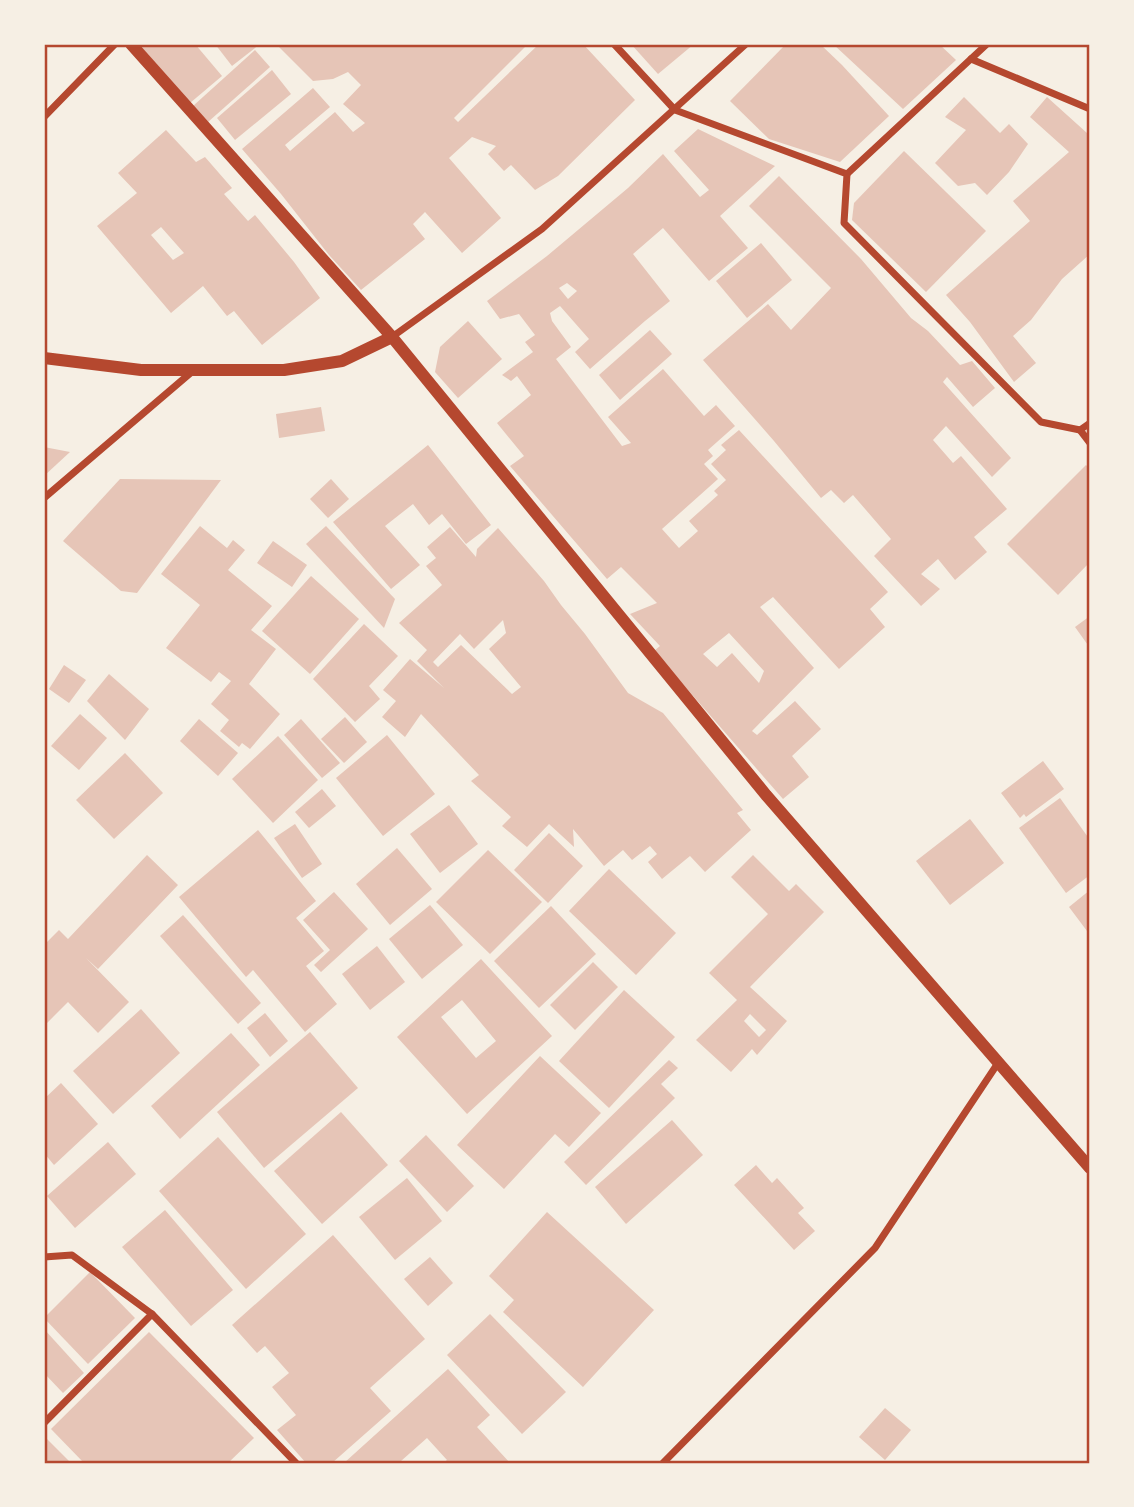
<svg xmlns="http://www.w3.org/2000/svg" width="1134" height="1507" font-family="'Source Serif 4',serif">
  <rect width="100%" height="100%" fill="#f6efe4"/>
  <!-- building -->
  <g fill="#e6c5b7" fill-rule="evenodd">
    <path d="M139 44H195L222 76 190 103Z"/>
    <path d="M215 44H260L232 66Z"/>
    <path d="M276 44H528L454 118 458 122 539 44H583L635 100 558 176 535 190 511 165 504 171 488 154 496 146 472 137 449 158 501 218 462 253 425 212 413 224 425 239 361 290 329 255 281 194 242 149 313 88 330 107 285 145 290 151 335 112 353 132 365 123 343 104 361 85 348 72 333 79 313 81Z"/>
    <path d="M631 44H694L658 74Z"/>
    <path d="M786 44H820L842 65 889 116 840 162 769 139 730 101Z"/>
    <path d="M833 44H939L956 60 903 109Z"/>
    <path d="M255 50 270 67 208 122 193 106Z"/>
    <path d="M272 70 291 94 235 140 217 118Z"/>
    <path d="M964 97 1000 133 1009 124 1028 144 1009 172 987 195 975 183 958 186 935 163 966 130 945 117Z"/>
    <path d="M1047 97 1087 133 1090 130V254L1062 279 1031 320 1013 336 1036 363 1014 382 970 322 946 295 1030 221 1013 201 1069 152 1030 117Z"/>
    <path d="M698 129 775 166 720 216 748 248 709 281 663 228 633 254 670 301 645 321 590 369 575 352 589 339 560 306 550 313 552 321 571 347 556 359 622 446 631 443 608 417 663 369 704 416 716 405 735 426 708 450 713 456 704 464 718 479 662 529 679 548 698 531 689 521 718 495 714 491 726 480 711 464 726 450 721 445 739 430 888 592 870 609 885 627 839 669 773 597 760 607 814 668 752 731 757 735 795 701 821 729 792 756 809 777 783 799 654 651 660 646 630 614 657 603 621 567 607 579 510 466 524 456 497 423 531 395 517 376 511 381 502 375 533 352 525 342 535 335 519 314 500 319 487 301 547 256 628 188 663 154 700 197 709 190 674 151ZM567 283 577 291 568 299 559 288ZM729 633 764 671 759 683 732 653 717 667 703 654Z"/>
    <path d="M166 130 196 162 205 157 232 188 224 194 248 221 255 215 294 262 320 298 262 345 234 311 227 316 203 286 171 313 97 226 137 193 118 173ZM161 227 184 253 173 260 151 235Z"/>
    <path d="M904 151 986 231 926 292 852 220 854 203Z"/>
    <path d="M779 176 861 259 911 318 928 331 960 365 972 361 995 388 973 407 947 377 943 382 1011 458 992 477 946 426 933 440 953 463 961 456 1007 509 974 537 987 552 955 580 938 559 921 574 940 589 921 606 874 556 891 539 853 495 844 503 831 490 821 498 774 441 703 360 768 304 791 330 831 288 749 206Z"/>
    <path d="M761 243 792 280 747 318 716 281Z"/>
    <path d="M468 321 502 359 458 398 435 372 440 347Z"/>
    <path d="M650 330 672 354 620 400 599 375Z"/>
    <path d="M321 407 325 431 279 438 276 414Z"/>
    <path d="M428 445 491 525 466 544 442 514 429 525 413 504 385 526 420 565 391 589 333 522Z"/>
    <path d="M44 447 70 452 44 476Z"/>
    <path d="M1086 465 1090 469V562L1058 595 1007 544Z"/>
    <path d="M120 479 221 480 137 593 121 591 63 541Z"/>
    <path d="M331 479 349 499 328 518 310 499Z"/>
    <path d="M200 526 227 548 233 540 245 550 228 570 272 606 251 630 276 649 249 684 280 714 250 749 242 743 239 747 220 731 229 720 211 704 231 681 219 672 211 682 166 648 200 605 161 574Z"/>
    <path d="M326 526 395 599 384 628 306 544Z"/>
    <path d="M450 527 476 557 477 549 498 528 544 581 561 605 585 634 628 693 663 713 743 810 737 813 751 830 705 872 690 856 662 879 648 862 657 854 650 846 632 860 623 850 604 866 573 829 574 847 549 824 527 847 502 826 511 817 471 781 479 775 421 714 405 737 382 717 396 701 383 690 410 659 444 688 417 661 427 650 399 623 442 585 426 566 436 558 427 547ZM503 620 506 633 489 649 521 687 512 694 461 645 438 667 433 662 460 634 474 649Z"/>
    <path d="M273 541 307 565 292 587 257 563Z"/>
    <path d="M311 576 359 619 310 674 262 631Z"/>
    <path d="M1090 616V648L1075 627Z"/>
    <path d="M364 624 398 656 369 686 380 699 355 722 313 679Z"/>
    <path d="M64 665 86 680 69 703 49 689Z"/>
    <path d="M109 674 149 709 125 740 87 701Z"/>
    <path d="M80 714 107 738 79 770 51 746Z"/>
    <path d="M345 717 367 742 344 763 321 739Z"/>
    <path d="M199 719 238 753 218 776 180 741Z"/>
    <path d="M301 719 340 763 322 778 284 735Z"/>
    <path d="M387 735 435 794 383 836 336 778Z"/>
    <path d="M278 736 318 780 273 823 232 779Z"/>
    <path d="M125 753 163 793 114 839 76 800Z"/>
    <path d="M1043 761 1064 789 1026 817 1024 814 1020 818 1001 793Z"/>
    <path d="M322 789 336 806 309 828 295 812Z"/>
    <path d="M1060 798 1090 840V875L1066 893 1019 828Z"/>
    <path d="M449 805 478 844 440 873 410 834Z"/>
    <path d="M970 819 1004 863 950 905 916 861Z"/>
    <path d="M295 824 322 864 302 878 274 838Z"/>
    <path d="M258 830 316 901 296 918 324 951 306 966 337 1004 305 1032 253 970 246 977 179 897Z"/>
    <path d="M549 833 583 866 548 903 514 870Z"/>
    <path d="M397 848 432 889 390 925 356 884Z"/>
    <path d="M488 850 542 902 490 954 436 902Z"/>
    <path d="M147 855 178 885 98 969 86 958 129 1002 98 1033 68 1002 44 1026V945L59 930 68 939Z"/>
    <path d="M753 855 789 891 796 884 824 912 750 987 787 1021 757 1055 752 1049 731 1072 696 1040 737 1000 709 973 768 914 731 877ZM750 1014 766 1030 759 1037 744 1021Z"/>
    <path d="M609 869 676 933 636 975 569 911Z"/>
    <path d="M1090 890V935L1069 907Z"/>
    <path d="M334 892 368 929 321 972 314 965 330 950 303 920Z"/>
    <path d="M430 905 463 945 422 979 389 939Z"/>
    <path d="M551 906 596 954 539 1008 494 961Z"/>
    <path d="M183 915 261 1003 238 1024 160 936Z"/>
    <path d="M377 946 405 982 370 1010 342 974Z"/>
    <path d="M481 959 552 1036 467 1114 397 1037ZM462 1000 496 1041 476 1058 441 1017Z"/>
    <path d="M593 962 618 987 575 1030 550 1005Z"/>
    <path d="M624 990 675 1037 609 1108 559 1061Z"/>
    <path d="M141 1009 180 1053 113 1114 73 1071Z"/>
    <path d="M265 1013 288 1041 270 1057 247 1028Z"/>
    <path d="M310 1032 358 1088 264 1168 217 1112Z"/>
    <path d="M231 1033 260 1065 180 1139 151 1106Z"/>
    <path d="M540 1056 601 1113 569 1147 555 1134 504 1189 457 1145Z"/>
    <path d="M669 1060 678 1068 661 1084 675 1098 586 1185 564 1162Z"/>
    <path d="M61 1083 98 1124 54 1165 44 1153V1099Z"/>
    <path d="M341 1112 388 1165 322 1224 274 1171Z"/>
    <path d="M672 1120 703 1155 626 1224 595 1187Z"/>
    <path d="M426 1135 474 1186 447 1212 399 1161Z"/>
    <path d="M218 1137 306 1234 246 1289 159 1191Z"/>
    <path d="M108 1142 136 1174 75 1228 47 1196Z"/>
    <path d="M756 1165 772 1183 777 1178 804 1208 798 1213 815 1231 794 1250 734 1185Z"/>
    <path d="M407 1178 442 1221 395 1260 359 1217Z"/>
    <path d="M165 1210 233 1290 191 1326 122 1247Z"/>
    <path d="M547 1212 654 1310 583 1387 503 1312 514 1300 489 1276Z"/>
    <path d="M333 1235 425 1339 370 1388 391 1411 332 1463H306L277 1430 296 1415 272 1387 289 1373 265 1346 257 1353 232 1325Z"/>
    <path d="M430 1257 453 1283 428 1306 404 1279Z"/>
    <path d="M90 1272 135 1318 88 1364 44 1318Z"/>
    <path d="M490 1314 566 1392 522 1434 447 1355Z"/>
    <path d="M44 1329 84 1373 63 1393 44 1373Z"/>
    <path d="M149 1332 254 1438 228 1463H84L51 1429Z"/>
    <path d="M448 1369 490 1415 477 1427 510 1463H443L447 1460 427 1438 401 1461 403 1463H344Z"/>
    <path d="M885 1408 911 1430 885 1460 859 1437Z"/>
    <path d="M44 1436 71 1463H44Z"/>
  </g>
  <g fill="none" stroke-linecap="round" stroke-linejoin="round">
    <!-- minor -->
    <g stroke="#b5482f" stroke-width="7">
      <path d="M614 44 675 110 847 174 844 223 1041 422 1080 430 1090 423"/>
      <path d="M971 59 1090 109"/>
      <path d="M44 117 115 44"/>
      <path d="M847 174 987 44"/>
      <path d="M392 337 542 229 746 44"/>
      <path d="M1080 430 1090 443"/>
      <path d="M44 498 194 370"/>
      <path d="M44 1257 72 1255 152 1314 296 1463"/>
      <path d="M44 1423 152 1314"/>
      <path d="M663 1463 875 1248 998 1063"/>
    </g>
    <!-- tertiary -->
    <g stroke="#b5482f" stroke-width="12">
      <path d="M131 44 392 337 766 795 1090 1168"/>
      <path d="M44 358 141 370H284L342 361 392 337"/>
    </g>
  </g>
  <!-- border -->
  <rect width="1134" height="1507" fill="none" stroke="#f6efe4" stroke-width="91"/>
  <rect x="46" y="46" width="1042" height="1416" fill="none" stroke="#b5482f" stroke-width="2.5"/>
</svg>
